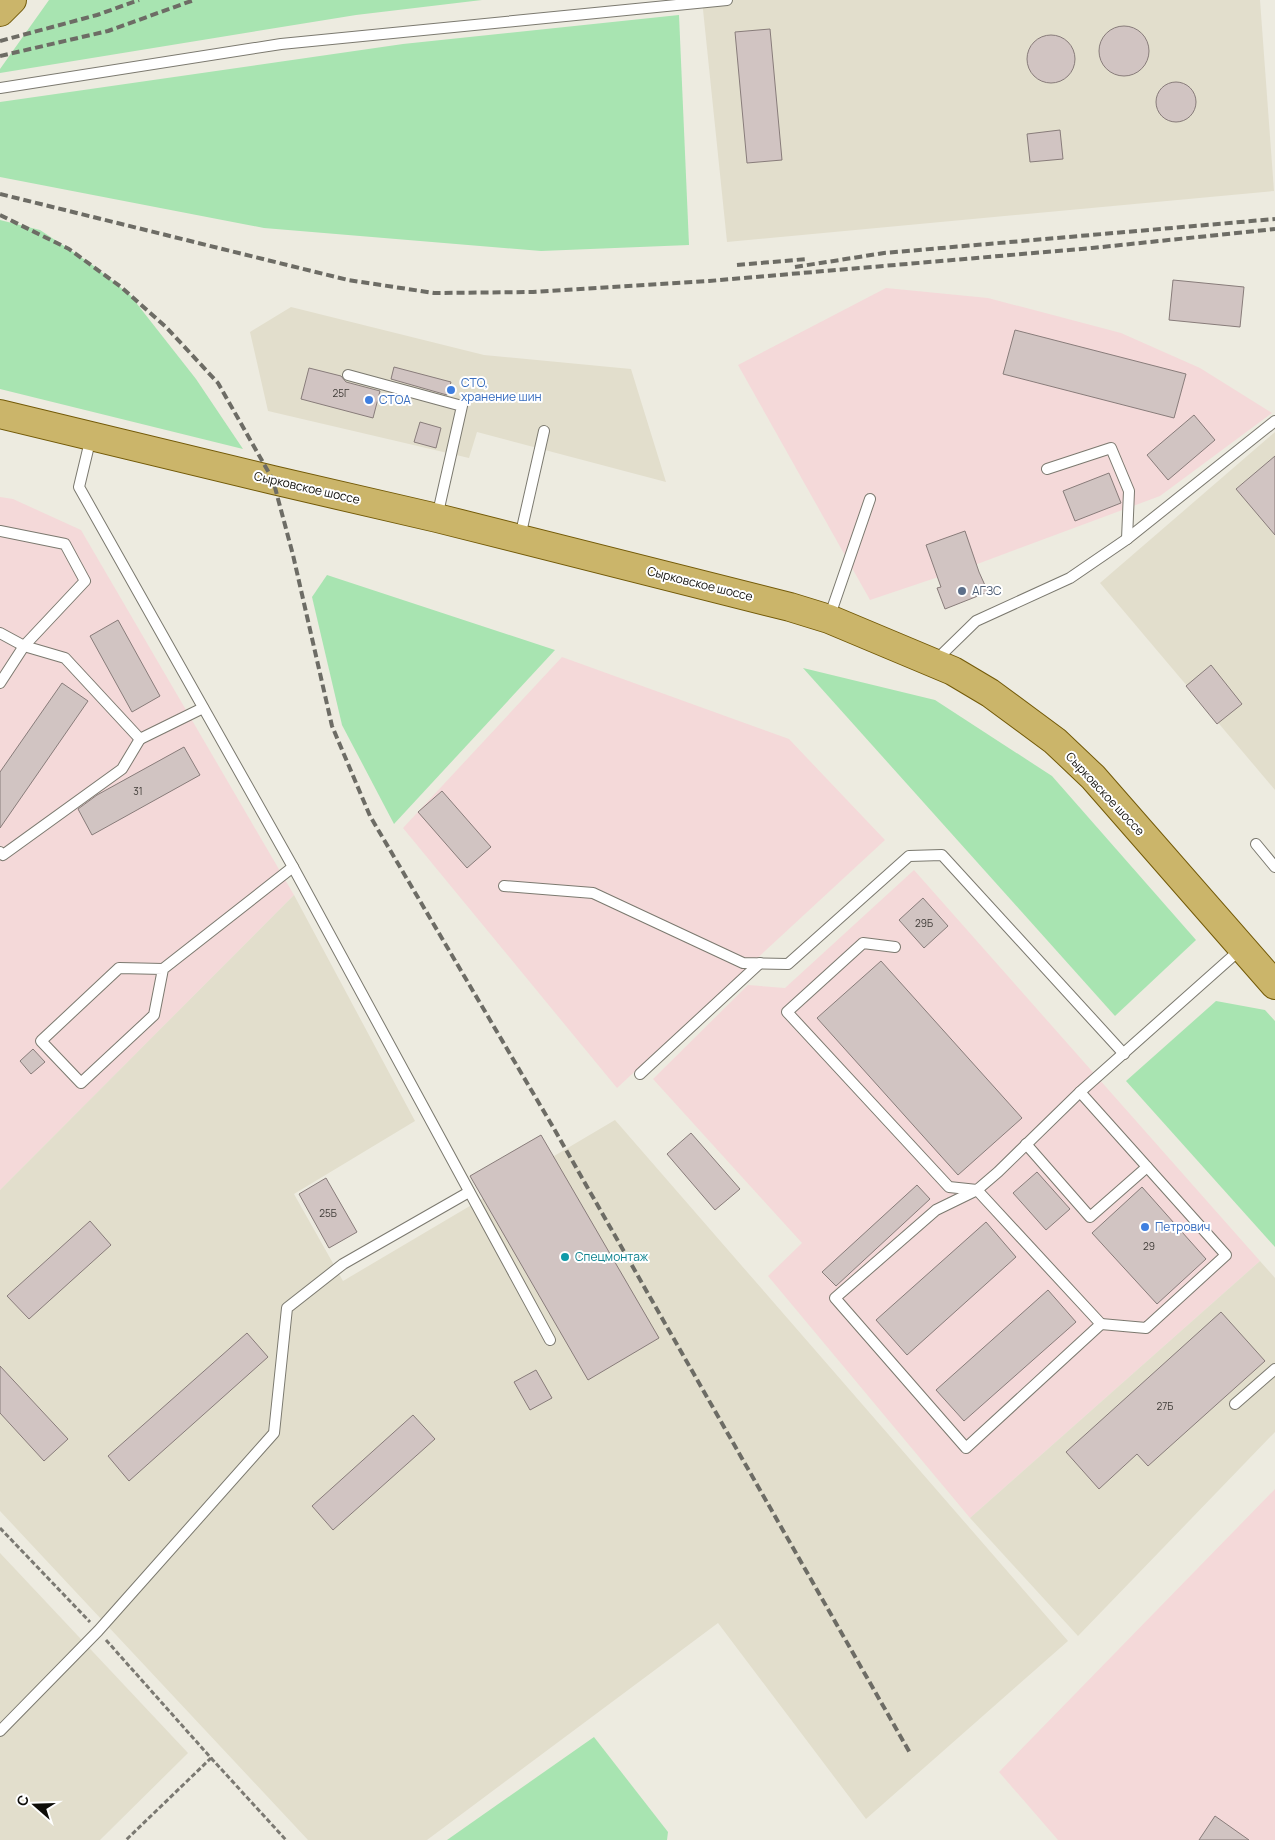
<svg xmlns="http://www.w3.org/2000/svg" width="1275" height="1840" font-family="Manrope,sans-serif">
  <rect width="100%" height="100%" fill="#edebe0"/>
  <!-- commercial -->
  <g fill="#f4d9d9">
    <path d="M886 288 988 298 1121 333 1200 368 1272 413 1160 496 980 563 870 600 738 365Z"/>
    <path d="M0 497 13 499 81 530 294 895 0 1190Z"/>
    <path d="M562 657 789 739 885 840 617 1088 403 828Z"/>
    <path d="M914 870 1260 1261 970 1518 768 1276 802 1243 653 1079 748 985 785 988Z"/>
    <path d="M1275 1489V1840H1058L999 1772Z"/>
  </g>
  <!-- built -->
  <g fill="#e2decc">
    <path d="M702 0H1260L1274 191 727 242Z"/>
    <path d="M291 307 484 355 631 369 666 482 477 432 469 458 268 411 250 332Z"/>
    <path d="M1275 432V790L1100 583Z"/>
    <path d="M294 895 415 1121 294 1194 343 1281 615 1120 1068 1641 866 1819 718 1623 427 1840H308L0 1511V1190Z"/>
    <path d="M1260 1261 1275 1278V1432L1078 1636 970 1518Z"/>
    <path d="M0 1553 188 1753 100 1840H0Z"/>
  </g>
  <!-- green -->
  <g fill="#a8e4b1">
    <path d="M49 0H482L356 15 0 73V69Z"/>
    <path d="M679 15 689 245 541 251 264 228 0 177V102L403 44Z"/>
    <path d="M0 220 40 230 91 264 130 295 196 379 243 449 0 389Z"/>
    <path d="M327 575 555 650 394 824 342 725 312 597Z"/>
    <path d="M803 668 935 700 1052 776 1196 940 1115 1016Z"/>
    <path d="M1216 1001 1265 1010 1275 1021V1247L1126 1081Z"/>
    <path d="M594 1737 668 1832 667 1840H447Z"/>
  </g>
  <!-- building -->
  <g fill="#d1c4c2" stroke="#887c7a">
    <circle cx="1124" cy="51" r="25"/>
    <path d="M770 29 782 160 747 163 735 32Z"/>
    <circle cx="1051" cy="59" r="24"/>
    <circle cx="1176" cy="102" r="20"/>
    <path d="M1060 130 1063 159 1030 162 1027 134Z"/>
    <path d="M1173 280 1244 287 1240 327 1169 320Z"/>
    <path d="M1015 330 1186 374 1174 418 1003 374Z"/>
    <path d="M394 367 451 382 447 395 391 379Z"/>
    <path d="M309 368 341 376 346 382 380 391 373 418 301 399Z"/>
    <path d="M1194 415 1215 440 1168 480 1147 455Z"/>
    <path d="M420 422 441 428 436 448 414 442Z"/>
    <path d="M1275 456V535L1236 489Z"/>
    <path d="M1109 473 1121 503 1075 521 1063 491Z"/>
    <path d="M965 531 979 572 988 592 945 609 937 588 941 587 926 545Z"/>
    <path d="M118 620 160 696 132 712 90 636Z"/>
    <path d="M1211 665 1242 704 1217 724 1186 686Z"/>
    <path d="M62 683 88 701 0 828V772Z"/>
    <path d="M184 747 200 775 92 835 78 809 97 795Z"/>
    <path d="M442 791 491 847 467 868 418 812Z"/>
    <path d="M923 898 948 926 924 948 899 920Z"/>
    <path d="M881 961 1022 1118 958 1175 817 1018Z"/>
    <path d="M33 1049 45 1062 31 1074 20 1061Z"/>
    <path d="M691 1133 740 1189 715 1210 667 1154Z"/>
    <path d="M541 1135 659 1338 588 1380 470 1176Z"/>
    <path d="M1037 1172 1070 1209 1046 1230 1013 1193Z"/>
    <path d="M326 1178 357 1232 329 1248 299 1194Z"/>
    <path d="M917 1185 930 1199 836 1286 822 1272Z"/>
    <path d="M1142 1187 1206 1259 1157 1304 1092 1233Z"/>
    <path d="M90 1221 111 1245 29 1319 7 1296Z"/>
    <path d="M986 1222 1016 1257 907 1355 876 1320Z"/>
    <path d="M1048 1290 1076 1322 964 1421 936 1390Z"/>
    <path d="M1221 1312 1265 1361 1148 1466 1137 1454 1099 1489 1066 1452Z"/>
    <path d="M247 1333 268 1357 129 1481 108 1456Z"/>
    <path d="M0 1366 68 1439 44 1461 0 1413Z"/>
    <path d="M536 1370 552 1398 530 1410 514 1382Z"/>
    <path d="M413 1415 435 1439 333 1530 312 1506Z"/>
    <path d="M1215 1816 1249 1840H1199Z"/>
  </g>
  <g fill="none" stroke-linecap="round" stroke-linejoin="round">
    <defs>
      <g id="lane">
        <path d="M0 88 281 44 727 0"/>
        <path d="M348 375 462 406 437 517"/>
        <path d="M91 437 79 487 293 867 550 1340"/>
        <path d="M1047 469 1111 448 1129 491 1127 539"/>
        <path d="M0 531 65 544 85 581 24 646 0 683"/>
        <path d="M520 537 544 431"/>
        <path d="M829 618 870 499"/>
        <path d="M0 633 24 646 65 658 140 739 203 708"/>
        <path d="M935 661 976 621 1070 578 1127 539 1275 421"/>
        <path d="M1256 844 1275 867"/>
        <path d="M0 852 3 855 122 769 140 739"/>
        <path d="M504 886 593 893 743 963 788 964 909 856 942 855 1124 1054"/>
        <path d="M895 947 863 943 787 1012 949 1187 977 1190 1101 1324 966 1448 835 1298 936 1210 977 1190 998 1172 1080 1092 1242 948"/>
        <path d="M163 969 154 1015 81 1083 41 1041 119 968 163 969 293 867"/>
        <path d="M640 1074 760 963"/>
        <path d="M1080 1092 1226 1255 1146 1328 1101 1324"/>
        <path d="M1026 1144 1090 1217 1147 1167"/>
        <path d="M1235 1404 1275 1369"/>
        <path d="M0 1731 98 1631 274 1433 287 1308 343 1264 469 1192"/>
      </g>
      <g id="primary">
        <path d="M0 12 12 0"/>
        <path d="M0 414 273 480 437 518 790 607 829 619 953 671 990 693 1055 741 1093 777 1275 985"/>
      </g>
    </defs>
    <!-- lane casing -->
    <use href="#lane" stroke="#7b796f" stroke-width="12"/>
    <!-- primary casing -->
    <use href="#primary" stroke="#735a08" stroke-width="30"/>
    <!-- path -->
    <g stroke="#7b7972" stroke-width="3" stroke-dasharray="5 2.5" stroke-linecap="butt">
      <path d="M0 1528 90 1622"/>
      <path d="M106 1640 211 1758 126 1840"/>
      <path d="M211 1758 286 1840"/>
    </g>
    <!-- lane -->
    <use href="#lane" stroke="#fff" stroke-width="10"/>
    <!-- primary -->
    <use href="#primary" stroke="#cbb56a" stroke-width="28"/>
    <!-- rail -->
    <g stroke="#6d6c65" stroke-width="4" stroke-dasharray="8 4" stroke-linecap="butt">
      <path d="M0 41 97 15 139 0"/>
      <path d="M0 56 108 31 194 0"/>
      <path d="M0 194 348 280 434 293 533 292 709 281 1092 248 1275 229"/>
      <path d="M0 215 69 249 121 287 166 327 218 383 273 480 293 555 332 726 370 816 553 1127 910 1753"/>
      <path d="M737 265 807 259"/>
      <path d="M795 267 884 253 1275 219"/>
    </g>
  </g>
  <!-- markers -->
  <g fill="#3f7fe0" stroke="#fff" stroke-width="2">
    <circle cx="451" cy="390" r="5"/>
    <circle cx="369" cy="400" r="5"/>
    <circle cx="1145" cy="1227" r="5"/>
  </g>
  <circle fill="#5c6f8a" stroke="#fff" stroke-width="2" cx="962" cy="591" r="5"/>
  <circle fill="#0f9aa8" stroke="#fff" stroke-width="2" cx="565" cy="1257" r="5"/>
  <g text-anchor="middle" stroke-width="4" stroke-linejoin="round" paint-order="stroke">
    <!-- number labels -->
    <g font-size="10" fill="#3f3b37">
      <text x="341" y="397">25Г</text>
      <text x="138" y="795">31</text>
      <text x="924" y="927">29Б</text>
      <text x="328" y="1217">25Б</text>
      <text x="1149" y="1250">29</text>
      <text x="1165" y="1410">27Б</text>
    </g>
    <!-- shop labels -->
    <g font-size="12" fill="#366cbe" stroke="#fff" text-anchor="start">
      <text x="461" y="387">СТО,<tspan x="461" dy="14">хранение шин</tspan></text>
      <text x="379" y="404">СТОА</text>
      <text x="1155" y="1231">Петрович</text>
    </g>
    <!-- street labels -->
    <g font-size="12" fill="#0e0d09" stroke="#fff">
      <text transform="translate(307 488) rotate(13)" y="4">Сырковское шоссе</text>
      <text transform="translate(700 584) rotate(14)" y="4">Сырковское шоссе</text>
      <text transform="translate(1105 794) rotate(47)" y="4">Сырковское шоссе</text>
    </g>
    <!-- service labels -->
    <g font-size="12" fill="#4e5e75" stroke="#fff" text-anchor="start">
      <text x="972" y="595">АГЗС</text>
    </g>
    <!-- culture labels -->
    <g font-size="12" fill="#0d838f" stroke="#fff" text-anchor="start">
      <text x="575" y="1261">Спецмонтаж</text>
    </g>
  </g>
  <!-- north arrow -->
  <g transform="translate(35 1805) rotate(290)" stroke="#ffffff" stroke-width="4" paint-order="stroke">
  <path d="M0-4L9 19L0 12L-9 19Z" fill="#0e0d09"/>
  <text y="-8" font-size="14" font-weight="bold" text-anchor="middle" fill="#0e0d09">С</text>
  </g>
</svg>
